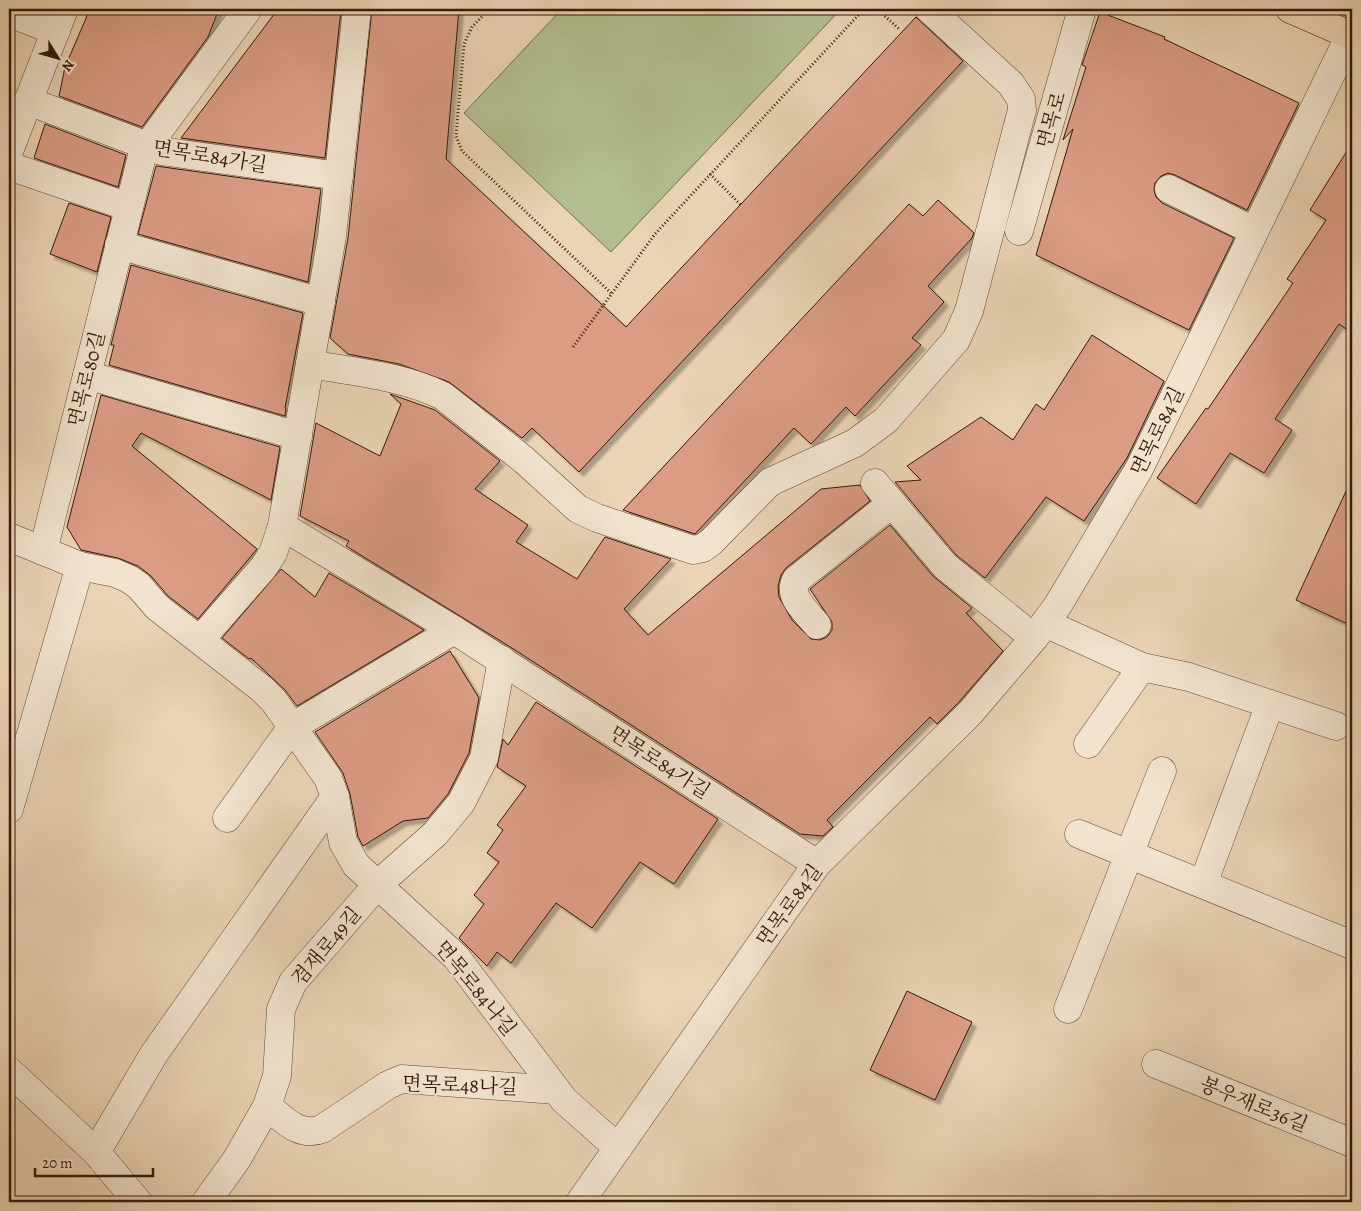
<svg xmlns="http://www.w3.org/2000/svg" width="1361" height="1211" font-family="Alegreya,'Noto Serif KR',serif">
  <defs>
    <filter id="shadow"><feDropShadow dx="4.5" dy="4.5" stdDeviation="1" flood-color="#0004"/></filter>
  </defs>
  <rect width="100%" height="100%" fill="#ead4b4"/>
  <filter id="stains"><feTurbulence type="fractalNoise" baseFrequency=".004" numOctaves="4"/><feColorMatrix values="0 0 0 0 .2 0 0 0 0 .09 0 0 0 0 .02 0 0 0 .5 -.17"/></filter>
  <radialGradient id="worn" r=".72"><stop offset=".6" stop-color="#630" stop-opacity="0"/><stop offset="1" stop-color="#630" stop-opacity=".3"/></radialGradient>
  <!-- green -->
  <g fill="#b2be90" stroke="#746c4c">
    <path d="M562 9H841L611 252 464 113Z"/>
    <path d="M1290 9H1352V36Z"/>
  </g>
  <!-- building -->
  <g fill="#db9c84" stroke="#351909" filter="url(#shadow)">
    <path d="M90 9H219L208 37 142 127 59 96 65 67Z"/>
    <path d="M278 9H341L325 158 181 138Z"/>
    <path d="M372 9H459L446 159 626 327 916 17 963 61 579 472 532 428 522 438 449 382 399 364 348 354 330 338 348 238Z"/>
    <path d="M1100 12 1165 37 1164 39 1299 103 1247 210 1175 175 1168 173 1161 176 1155 183 1154 190 1156 197 1162 203 1234 238 1189 330 1036 255 1073 129 1063 140 1086 67 1082 65Z"/>
    <path d="M45 124 126 155 118 187 34 158Z"/>
    <path d="M1352 143V333L1339 324 1275 419 1292 430 1264 473 1230 453 1196 504 1157 478 1206 408 1208 409 1293 283 1287 279 1326 220 1310 210Z"/>
    <path d="M156 166 321 189 308 282 138 234Z"/>
    <path d="M938 200 974 233 972 238 928 286 944 302 912 338 921 345 855 416 846 407 811 444 794 428 695 534 623 510 909 204 923 216Z"/>
    <path d="M69 203 111 217 97 272 50 254Z"/>
    <path d="M131 265 303 313 285 408 286 409 285 416 109 365 114 345H111Z"/>
    <path d="M1092 335 1164 381 1127 458 1084 521 1046 497 985 578 956 555 895 482 921 480 907 466 981 417 1013 440 1036 404 1044 410Z"/>
    <path d="M390 394 435 410 500 461 475 489 528 525 516 542 577 579 605 537 671 559 624 609 648 635 821 489 860 485 870 501 786 568 781 575 778 586 779 597 792 620 811 639 820 640 827 637 832 630V622L810 589 890 525 933 576 972 608 966 613 1003 651 959 702 937 724 930 717 827 820 833 827 823 836 800 834 512 648 346 546 349 541 300 516 316 423 380 456 401 404Z"/>
    <path d="M101 395 280 447 271 500 141 433 132 446 257 549 198 619 168 596 151 576 138 566 118 558 81 550 67 527Z"/>
    <path d="M1352 478V626L1296 600Z"/>
    <path d="M281 569 315 597 329 573 424 630 297 706 285 690 251 658 249 659 222 638Z"/>
    <path d="M450 651 479 698 469 753 448 794 428 818 403 821 363 846 358 837 350 794 343 773 315 732Z"/>
    <path d="M536 702 718 819 674 884 640 862 592 928 556 903 511 963 497 952 487 966 459 938 484 904 474 895 499 862 487 853 503 830 497 825 526 786 497 767 503 739 508 745Z"/>
    <path d="M907 991 972 1022 935 1100 870 1070Z"/>
  </g>
  <g fill="none" stroke-linecap="round" stroke-linejoin="round">
    <defs>
      <g id="minor">
        <path d="M357 9 332 236 282 526 454 630 817 864"/>
        <path d="M9 13 56 31"/>
        <path d="M28 101 161 151 339 176"/>
        <path d="M9 151 64 9"/>
        <path d="M9 166 129 207"/>
        <path d="M1169 189 1254 231"/>
        <path d="M1019 231 1082 9"/>
        <path d="M119 245 321 302"/>
        <path d="M310 364C355 372 402 376 443 396L524 460 578 509 597 518 693 550 703 548 711 542 770 482 855 443 886 420 956 340 969 311 1022 110 1021 99 1011 84 929 9"/>
        <path d="M87 375 298 436"/>
        <path d="M875 483 945 566 1034 638"/>
        <path d="M9 537 80 566 115 573 129 579 139 586 157 607 262 689 274 701 328 778 335 797 343 842 356 865 456 957 564 1100 618 1148"/>
        <path d="M43 551 143 152 248 9"/>
        <path d="M1045 623 1142 667 1088 744"/>
        <path d="M817 625C807 612 787 597 796 580L892 503"/>
        <path d="M200 640 263 568 273 553 282 526"/>
        <path d="M1142 667 1189 677 1336 726"/>
        <path d="M9 809 80 566"/>
        <path d="M227 818 292 727 454 630"/>
        <path d="M1079 834 1352 945"/>
        <path d="M1203 884 1270 704"/>
        <path d="M1068 1009 1162 771"/>
        <path d="M1156 1064 1352 1143"/>
        <path d="M9 1071 96 1152 138 1202"/>
        <path d="M267 1106C284 1119 299 1138 322 1129L388 1085 402 1079 556 1090"/>
        <path d="M96 1152 154 1054 335 797"/>
        <path d="M206 1202 237 1159 267 1106 277 1076 281 1009 293 982 377 885 435 834 461 803 484 758 502 660"/>
        <path d="M580 1202 817 864 970 713 1034 638 1058 605 1139 469 1350 35"/>
      </g>
      <path id="major" d="M1290 9 1352 36"/>
    </defs>
    <!-- minor casing -->
    <use href="#minor" stroke="#624834" stroke-width="29"/>
    <!-- major casing -->
    <use href="#major" stroke="#351909" stroke-width="29"/>
    <!-- path -->
    <g stroke="#351909" stroke-width="3" stroke-dasharray="1 2.5" stroke-linecap="butt">
      <path d="M489 9 472 27 464 44 456 136 462 151 611 293"/>
      <path d="M877 9 899 29"/>
      <path d="M710 174 741 205"/>
      <path d="M573 347 655 234 864 9"/>
    </g>
    <!-- minor -->
    <use href="#minor" stroke="#f1e3ce" stroke-width="28"/>
    <!-- major -->
    <use href="#major" stroke="#ead4b4" stroke-width="28"/>
  </g>
  <g text-anchor="middle" stroke-width="4.5" stroke-linejoin="round" paint-order="stroke">
    <!-- street labels -->
    <g font-size="20" fill="#351909" stroke="#f1e3ce">
      <text transform="translate(1051 120) rotate(-74)" y="7">면목로</text>
      <text transform="translate(210 156) rotate(9)" y="7">면목로84가길</text>
      <text transform="translate(86 379) rotate(-76)" y="7">면목로80길</text>
      <text transform="translate(1157 431) rotate(-64)" y="7">면목로84길</text>
      <text transform="translate(660 762) rotate(33)" y="7">면목로84가길</text>
      <text transform="translate(789 905) rotate(-54)" y="7">면목로84길</text>
      <text transform="translate(326 946) rotate(-50)" y="7">겸재로49길</text>
      <text transform="translate(476 988) rotate(51)" y="7">면목로84나길</text>
      <text transform="translate(460 1085) rotate(2)" y="7">면목로48나길</text>
      <text transform="translate(1254 1104) rotate(22)" y="7">봉우재로36길</text>
    </g>
  </g>
  <!-- margin -->
  <rect width="1361" height="1211" fill="none" stroke="#ead4b4" stroke-width="30"/>
  <rect x="10" y="10" width="1341" height="1191" fill="none" stroke="#351909" stroke-width="2.5"/>
  <rect x="15" y="15" width="1331" height="1181" fill="none" stroke="#351909"/>
  <!-- north arrow -->
  <g transform="translate(58 58) rotate(127)" stroke="#f1e3ce" stroke-width="4" paint-order="stroke">
  <path d="M0-4L9 19L0 12L-9 19Z" fill="#351909"/>
  <text y="-8" font-size="14" font-weight="bold" text-anchor="middle" fill="#351909">N</text>
  </g>
  <!-- scale -->
  <path d="M35 1168v8h118v-8" fill="none" stroke="#351909" stroke-width="2.5"/>
  <text x="42" y="1168" font-size="15" fill="#351909" stroke="#f1e3ce" stroke-width="4" paint-order="stroke">20 m</text>
  <rect width="100%" height="100%" filter="url(#stains)"/>
  <rect width="100%" height="100%" fill="url(#worn)"/>
</svg>
